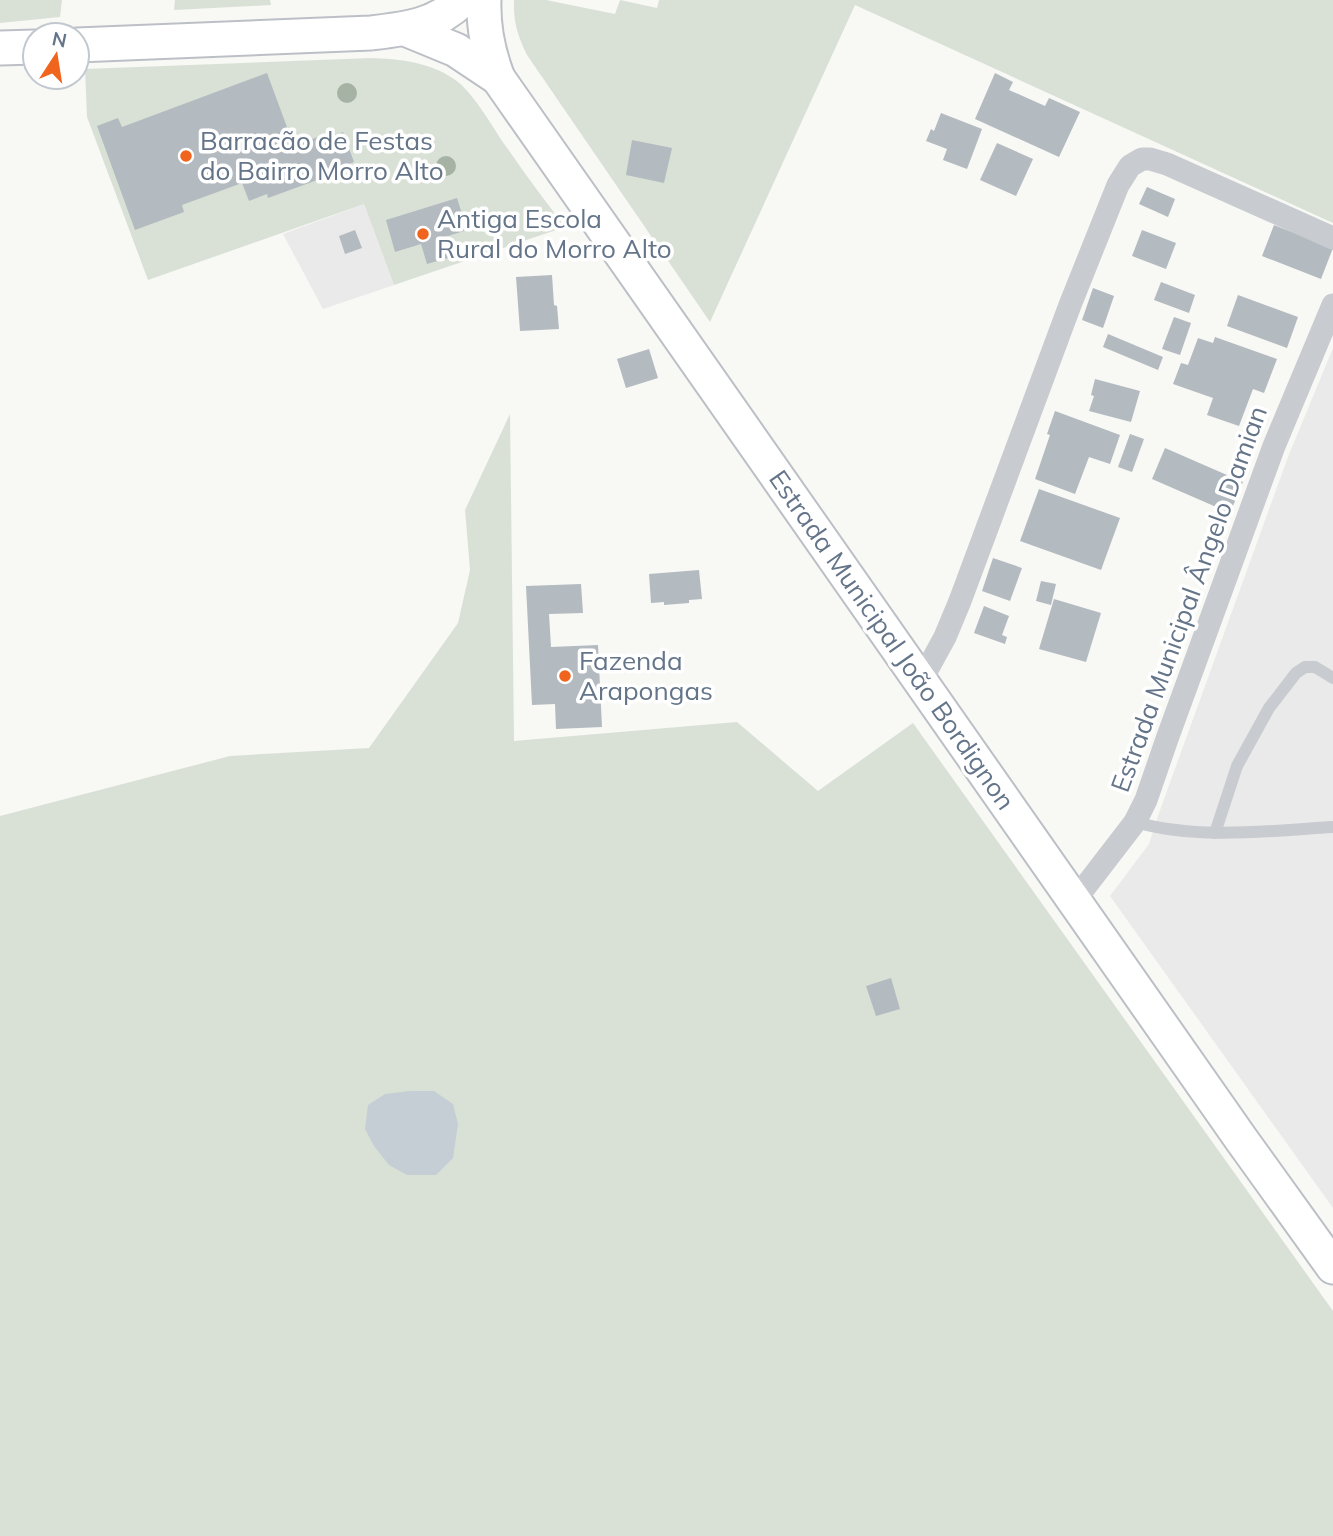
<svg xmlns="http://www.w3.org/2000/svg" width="1333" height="1536" font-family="Mulish,sans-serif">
  <rect width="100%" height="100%" fill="#f8f8f5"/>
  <!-- built -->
  <g fill="#e9eae9">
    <path d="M364 204 394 285 323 309 283 234Z"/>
    <path d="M1333 348V1208L1110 896 1149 844 1159 813 1288 457Z"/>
  </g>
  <!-- green -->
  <g fill="#d9e1d6">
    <path d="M0 0H62L60 17 0 23Z"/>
    <path d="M175 0H270L271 5 174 10Z"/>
    <path d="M514 0H546L615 14 620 0 657 8 659 0H1333V223L855 5 710 322 527 55C518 36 513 22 514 0Z"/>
    <path d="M371 58C400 59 429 62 454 79 475 93 494 131 510 152 527 177 546 202 565 227L394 285 364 204 148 280 87 117 85 69Z"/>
    <path d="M510 414 514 741 737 722 818 791 913 723 1333 1311V1536H0V816L230 756 369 748 458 623 470 570 465 510Z"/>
  </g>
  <!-- water -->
  <path fill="#c4ced4" d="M410 1091H434L453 1104 458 1124 453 1158 436 1175H407L389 1165 374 1146 365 1129 368 1105 385 1094Z"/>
  <!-- building -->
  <g fill="#b3bac0">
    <path d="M267 73 294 146 328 133 329 137 343 132 354 162 341 167 342 171 268 198 267 194 249 201 242 183 182 205 184 212 135 230 97 126 118 118 122 127Z"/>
    <path d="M995 73 1013 82 1009 90 1045 106 1049 98 1080 112 1059 157 975 119Z"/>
    <path d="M941 113 982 129 967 169 943 160 947 149 926 141 931 129 934 131Z"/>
    <path d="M632 140 672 148 664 183 626 175Z"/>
    <path d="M997 143 1033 159 1016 196 980 180Z"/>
    <path d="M1147 187 1175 199 1168 217 1139 204Z"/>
    <path d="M457 198 467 230 445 237 451 257 427 264 421 244 395 252 386 220Z"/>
    <path d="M1274 225 1333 248 1321 279 1262 256Z"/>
    <path d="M355 230 362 248 345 254 339 236Z"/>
    <path d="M1142 230 1176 243 1166 269 1132 256Z"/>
    <path d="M552 275 554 305 557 306 559 329 520 331 516 277Z"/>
    <path d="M1161 282 1195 295 1189 313 1154 300Z"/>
    <path d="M1093 288 1114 296 1103 328 1082 320Z"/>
    <path d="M1238 295 1298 317 1287 348 1227 326Z"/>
    <path d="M1174 317 1191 323 1180 355 1162 349Z"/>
    <path d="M1108 334 1163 357 1158 370 1103 347Z"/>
    <path d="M1215 337 1277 359 1264 393 1253 389 1239 426 1207 415 1213 398 1173 384 1181 363 1188 365 1198 338 1213 343Z"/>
    <path d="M649 349 658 378 626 388 617 359Z"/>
    <path d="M1095 379 1140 391 1131 422 1089 411 1094 396 1091 395Z"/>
    <path d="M1055 411 1120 435 1110 464 1089 457 1075 494 1035 479 1050 435 1047 434Z"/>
    <path d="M1130 434 1144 439 1132 472 1118 467Z"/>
    <path d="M1165 448 1243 482 1230 513 1152 479Z"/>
    <path d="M1039 489 1120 518 1101 570 1020 541Z"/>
    <path d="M993 558 1022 568 1010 601 982 591Z"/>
    <path d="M699 570 702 599 689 600V603L664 605V602L651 603 649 574Z"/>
    <path d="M1041 581 1056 584 1051 605 1036 601Z"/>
    <path d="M581 584 583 613 549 614 551 647 598 645 602 727 556 729 555 704 532 705 526 586Z"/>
    <path d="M1054 599 1101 613 1086 662 1039 649Z"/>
    <path d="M984 606 1009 616 1002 635 1007 637 1005 644 974 633Z"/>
    <path d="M891 978 900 1009 876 1016 866 986Z"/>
  </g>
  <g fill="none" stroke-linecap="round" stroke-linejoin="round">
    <defs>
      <g id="secondary">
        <path d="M484 0C483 28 488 52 498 78L1241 1139 1333 1267"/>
        <path d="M405 29 456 50 498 78"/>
        <path d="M77 45 371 33C405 29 436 26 462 0"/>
        <path d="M0 48 35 47"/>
      </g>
    </defs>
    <!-- secondary casing -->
    <use href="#secondary" stroke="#bcc0c6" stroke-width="37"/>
    <!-- lane -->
    <g stroke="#c8cbcf" stroke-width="12">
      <path d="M1135 822C1198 840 1268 831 1333 827"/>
      <path d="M1215 833 1237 766 1269 708 1296 673 1305 667H1315L1333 678"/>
    </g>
    <!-- street -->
    <g stroke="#c8cbcf" stroke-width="23">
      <path d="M921 681 945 637 960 601 1070 305 1118 185 1130 166 1142 159H1150L1167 164 1333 238"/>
      <path d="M1075 900 1135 822 1146 800 1167 739 1274 446 1333 305"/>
    </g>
    <!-- secondary -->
    <use href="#secondary" stroke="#fff" stroke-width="33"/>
  </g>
  <!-- trees -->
  <g fill="#a6b3a4">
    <circle cx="347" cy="93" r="10"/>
    <circle cx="446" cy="166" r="10"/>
  </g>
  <!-- markers -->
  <g fill="#f0641e" stroke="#fff" stroke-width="2.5">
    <circle cx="186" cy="156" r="7"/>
    <circle cx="423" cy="234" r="7"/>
    <circle cx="565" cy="676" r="7"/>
  </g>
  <g text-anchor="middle" stroke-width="7" stroke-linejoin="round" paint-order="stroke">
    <!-- poi labels -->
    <g font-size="26" fill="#657589" stroke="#fff" text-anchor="start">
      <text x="200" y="150">Barracão de Festas<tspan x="200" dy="30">do Bairro Morro Alto</tspan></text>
      <text x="437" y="228">Antiga Escola<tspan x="437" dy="30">Rural do Morro Alto</tspan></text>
      <text x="579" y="670">Fazenda<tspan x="579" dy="30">Arapongas</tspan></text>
    </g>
    <!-- street labels -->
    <g font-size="26" fill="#657589" stroke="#fff">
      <text transform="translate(1189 599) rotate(-70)" y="9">Estrada Municipal Ângelo Damian</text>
      <text transform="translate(892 640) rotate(55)" y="9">Estrada Municipal João Bordignon</text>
    </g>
  </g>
  <!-- north arrow -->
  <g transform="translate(56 56) rotate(12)"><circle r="33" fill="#ffffff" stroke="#c1c8d0" stroke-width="2"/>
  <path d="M0-5L12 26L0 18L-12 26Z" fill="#f0641e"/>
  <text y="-10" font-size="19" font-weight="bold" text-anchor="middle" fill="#657589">N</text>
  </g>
</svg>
